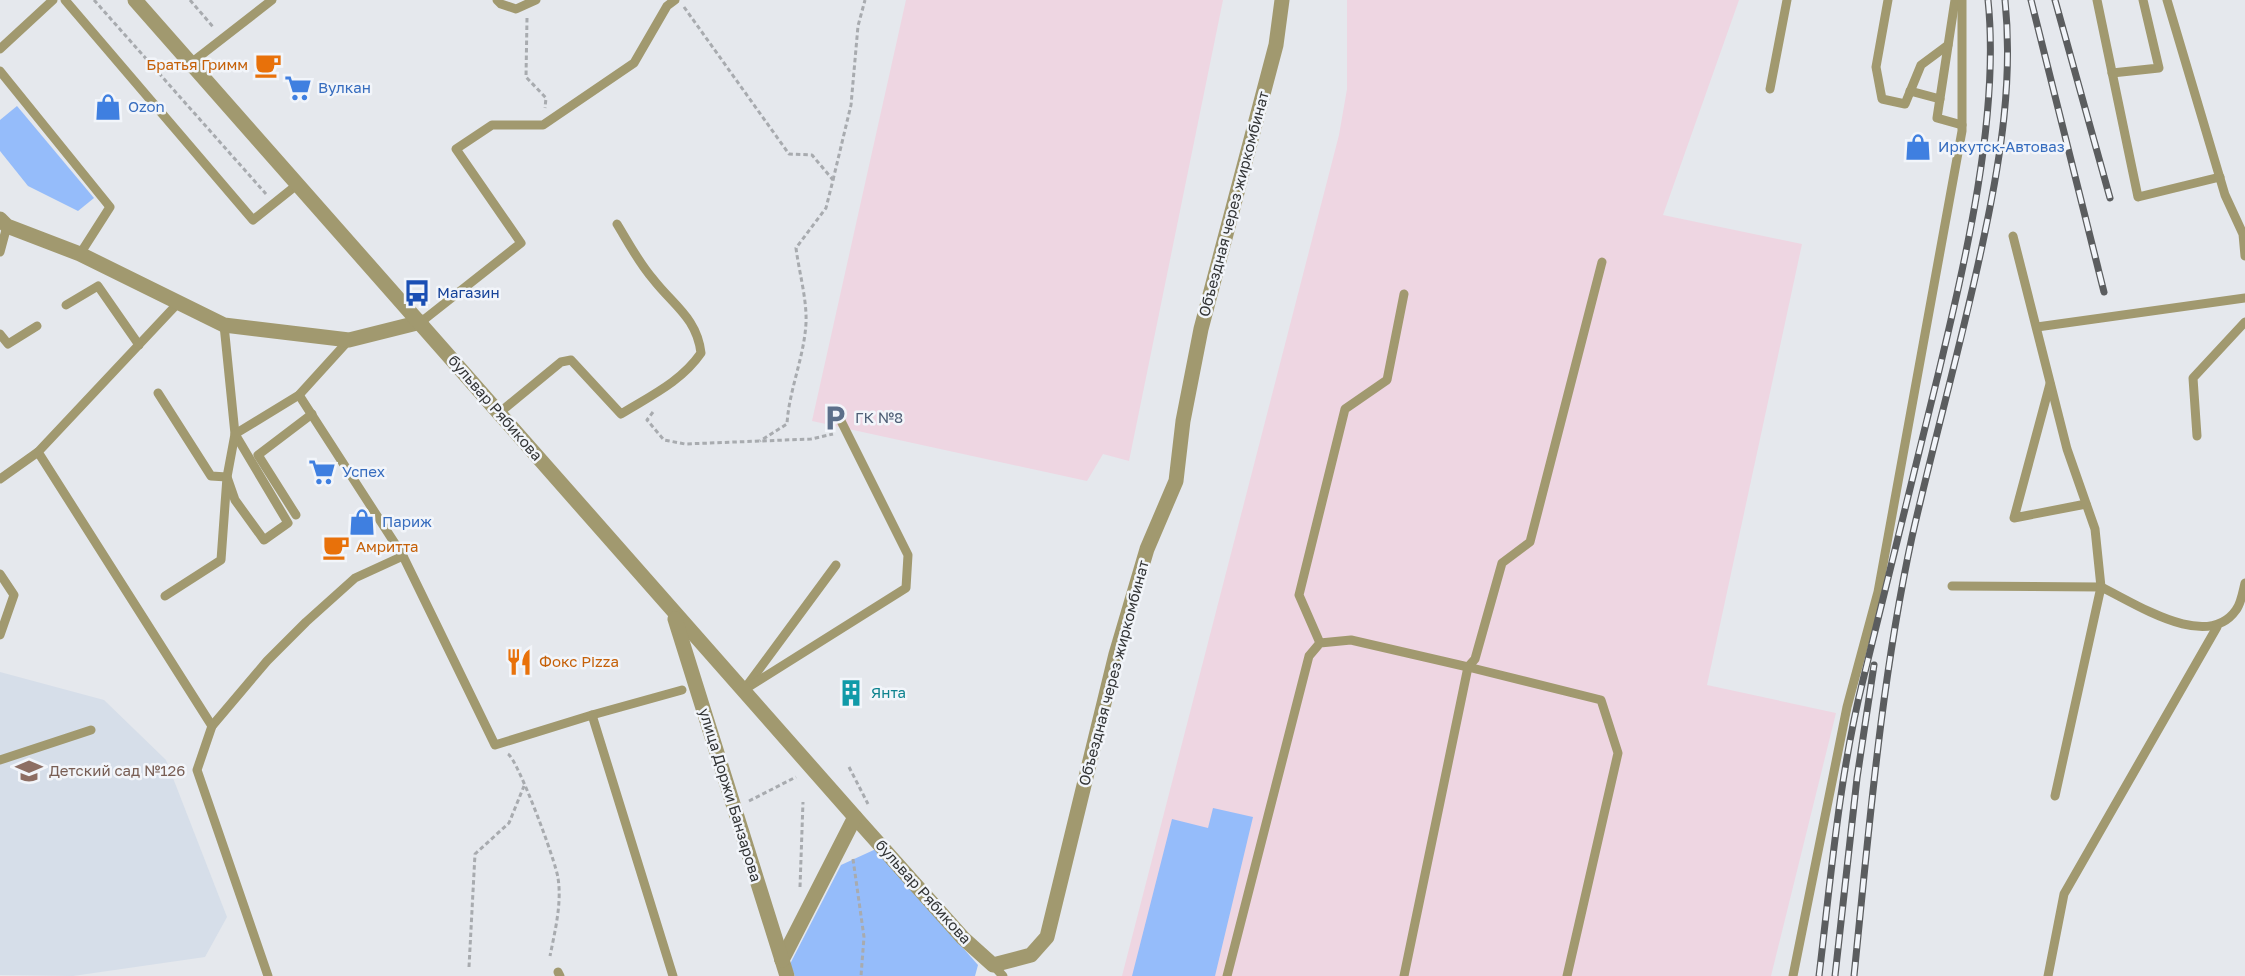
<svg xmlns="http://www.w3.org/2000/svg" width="2245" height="976" font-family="'Golos Text',sans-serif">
  <rect width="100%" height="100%" fill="#e5e8ed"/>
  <!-- industrial -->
  <g fill="#eed6e2">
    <path d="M906 0H1223L1129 461 1103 454 1087 481 812 421Z"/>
    <path d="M1347 0H1739L1663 215 1802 244 1707 685 1836 713 1771 976H1122L1339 135 1347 89Z"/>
  </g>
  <!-- built -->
  <path fill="#d6dee9" d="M0 672 104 700 166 760 227 917 205 957 73 976 0 975Z"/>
  <!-- green -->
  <g fill="#95bcfa">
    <path d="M17 106 94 198 78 211 28 186 0 151V120Z"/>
    <path d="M1213 808 1253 817 1215 976H1132L1172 819 1208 828Z"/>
    <path d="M876 849 978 965 975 976H795L790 964 841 865Z"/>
  </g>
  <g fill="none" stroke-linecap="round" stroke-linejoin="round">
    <!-- path -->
    <g stroke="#a8abaf" stroke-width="3" stroke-dasharray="4.5 3" stroke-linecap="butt">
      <path d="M94 0 266 194"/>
      <path d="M190 0 214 28"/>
      <path d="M684 7 789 154 812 155 833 180 826 208 796 248C799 272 807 299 806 323 804 358 789 390 787 424L760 441"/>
      <path d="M527 18 526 77 546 98 545 108"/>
      <path d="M833 180 851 105 858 26 865 0"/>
      <path d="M653 412 647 420 664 440 685 444 811 439 833 434"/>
      <path d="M508 754C518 760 556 862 558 878 562 903 555 931 550 956"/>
      <path d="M849 767 868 804"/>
      <path d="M749 801 796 777"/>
      <path d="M853 859 864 937 861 976"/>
      <path d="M800 887 803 802"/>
      <path d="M469 967 475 854 509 823 524 786"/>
    </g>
    <!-- service -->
    <g stroke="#a1996f" stroke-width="9">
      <path d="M65 0 253 220 298 184"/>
      <path d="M497 0 501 4 516 9 536 0"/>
      <path d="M1888 0 1876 67 1882 99 1905 104 1921 65 1948 45"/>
      <path d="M1955 0 1937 118 1962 125"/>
      <path d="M2097 0 2138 197 2220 177"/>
      <path d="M2167 0 2225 195 2243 234 2245 256"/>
      <path d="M0 49 53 0"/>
      <path d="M191 63 272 0"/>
      <path d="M0 71 110 207 80 254"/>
      <path d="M2112 73 2159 68 2143 0"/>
      <path d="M1770 89 1787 0"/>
      <path d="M1910 91 1940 99"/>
      <path d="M0 252 7 226"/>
      <path d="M180 301 38 452 212 726 197 770 268 976"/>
      <path d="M66 305 98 286 139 345"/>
      <path d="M421 322 521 243 456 149 492 125H543L634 63 667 6 675 0"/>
      <path d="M2037 327 2245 298"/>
      <path d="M0 334 8 344 37 326"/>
      <path d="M2050 384 2014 518 2086 504"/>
      <path d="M158 393 211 476 227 477 235 500 264 540 288 523 235 434 224 325"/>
      <path d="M299 395 403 556 495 745 592 715 673 976"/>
      <path d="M499 413 561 362 571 360 621 414C650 396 681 382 701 353 697 318 673 305 653 279 639 263 628 242 617 224"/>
      <path d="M2197 436 2193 378 2245 322"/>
      <path d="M0 479 38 452"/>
      <path d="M296 515 258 455 312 414"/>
      <path d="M0 574 14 595 0 635"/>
      <path d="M1952 586 2101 587 2095 529 2067 449 2013 236"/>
      <path d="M165 596 221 560 227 477 235 434 299 395 349 340"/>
      <path d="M1320 643 1299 595 1345 409 1387 380 1404 294"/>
      <path d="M746 687 836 565"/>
      <path d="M742 691 906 588 908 555 840 419"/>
      <path d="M592 715 682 690"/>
      <path d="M212 726 267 661 306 622 355 578 403 556"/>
      <path d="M0 760 91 730"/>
      <path d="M2055 796 2101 587C2135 603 2207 652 2236 610 2241 604 2243 591 2245 583"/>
      <path d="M993 965 1003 976"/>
      <path d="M558 972 560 976"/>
      <path d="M1227 976 1309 656 1320 643 1351 640 1468 667 1475 659 1502 563 1530 542 1602 262"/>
      <path d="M1404 976 1468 667 1601 700 1618 753 1567 976"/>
      <path d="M1793 976 1847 707 1878 592 1962 131V0"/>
      <path d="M2048 976 2064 894 2217 627"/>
    </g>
    <!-- minor -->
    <g stroke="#a1996f" stroke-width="15">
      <path d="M0 219 7 226 80 254 224 325 349 340 421 322"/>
      <path d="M855 817 963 938 993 965 1031 955 1047 937 1116 654 1147 549 1176 481 1183 421 1201 329 1276 45 1282 0"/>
      <path d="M782 960 787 976"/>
    </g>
    <!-- tertiary -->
    <g stroke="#a1996f" stroke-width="15">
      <path d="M135 0C376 272 614 545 855 817L782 960"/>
      <path d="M675 619 782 960"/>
    </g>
    <defs>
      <g id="rail">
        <path d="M2031 0 2104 292"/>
        <path d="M2055 0 2110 198"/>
        <path d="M1819 976C1831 877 1839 777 1863 680 1888 578 1913 476 1938 375 1965 262 2000 116 1988 0"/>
        <path d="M1835 976 1857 778 1874 665"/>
        <path d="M1854 976C1869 829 1881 681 1912 537 1935 435 1964 335 1985 232 2001 156 2013 78 2005 0"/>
      </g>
    </defs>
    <!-- rail casing -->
    <use href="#rail" stroke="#5b5d5f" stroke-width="7"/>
    <!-- rail -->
    <use href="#rail" stroke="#f2f5fa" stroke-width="4.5" stroke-dasharray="14" stroke-linecap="butt"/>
  </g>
  <!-- icons -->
  <defs>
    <symbol id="cafe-bare" viewBox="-9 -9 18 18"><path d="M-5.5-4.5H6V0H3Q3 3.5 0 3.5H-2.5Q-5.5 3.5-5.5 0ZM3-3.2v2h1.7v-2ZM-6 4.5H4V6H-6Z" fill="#e8710a" stroke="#f2f5fa" stroke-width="2.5" paint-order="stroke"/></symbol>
    <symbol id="supermarket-bare" viewBox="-9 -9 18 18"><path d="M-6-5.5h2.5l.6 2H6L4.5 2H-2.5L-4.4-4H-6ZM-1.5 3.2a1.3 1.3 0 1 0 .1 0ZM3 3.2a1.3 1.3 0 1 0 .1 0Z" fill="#3f7fe0" stroke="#f2f5fa" stroke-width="2.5" paint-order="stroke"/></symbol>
    <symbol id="shop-bare" viewBox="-9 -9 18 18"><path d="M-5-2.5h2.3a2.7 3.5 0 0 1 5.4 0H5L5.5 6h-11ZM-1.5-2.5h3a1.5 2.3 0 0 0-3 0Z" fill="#3f7fe0" stroke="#f2f5fa" stroke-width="2.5" paint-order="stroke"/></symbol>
    <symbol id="bus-bare" viewBox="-9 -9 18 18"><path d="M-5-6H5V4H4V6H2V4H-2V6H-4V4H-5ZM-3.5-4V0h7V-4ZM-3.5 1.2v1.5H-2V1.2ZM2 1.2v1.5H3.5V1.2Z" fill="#1a4fb4" stroke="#f2f5fa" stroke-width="2.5" paint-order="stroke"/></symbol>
    <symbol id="parking-bare" viewBox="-9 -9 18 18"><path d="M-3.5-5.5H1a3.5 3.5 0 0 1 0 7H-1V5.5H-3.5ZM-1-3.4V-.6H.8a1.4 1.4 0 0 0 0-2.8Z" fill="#5c6f8a" stroke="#f2f5fa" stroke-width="2.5" paint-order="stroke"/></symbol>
    <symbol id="restaurant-bare" viewBox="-9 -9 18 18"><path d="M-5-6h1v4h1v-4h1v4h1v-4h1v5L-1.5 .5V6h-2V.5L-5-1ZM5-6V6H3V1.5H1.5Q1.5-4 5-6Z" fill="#e8710a" stroke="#f2f5fa" stroke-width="2.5" paint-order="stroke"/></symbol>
    <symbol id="building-bare" viewBox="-9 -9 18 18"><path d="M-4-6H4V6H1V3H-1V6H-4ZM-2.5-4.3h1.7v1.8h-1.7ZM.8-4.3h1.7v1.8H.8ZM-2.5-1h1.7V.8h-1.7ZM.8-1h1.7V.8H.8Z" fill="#0f9aa8" stroke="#f2f5fa" stroke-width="2.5" paint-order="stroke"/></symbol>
    <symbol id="school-bare" viewBox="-9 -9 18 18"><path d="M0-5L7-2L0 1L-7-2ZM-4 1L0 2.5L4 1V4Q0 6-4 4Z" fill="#8d6e63" stroke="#f2f5fa" stroke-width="2.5" paint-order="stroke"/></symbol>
  </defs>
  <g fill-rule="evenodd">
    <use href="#cafe-bare" x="249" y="46" width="38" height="38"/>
    <use href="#supermarket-bare" x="279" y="69" width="38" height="38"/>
    <use href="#shop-bare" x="89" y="88" width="38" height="38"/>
    <use href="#shop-bare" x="1899" y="128" width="38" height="38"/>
    <use href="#bus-bare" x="398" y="274" width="38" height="38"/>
    <use href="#parking-bare" x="816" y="399" width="38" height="38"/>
    <use href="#supermarket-bare" x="303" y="453" width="38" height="38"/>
    <use href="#shop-bare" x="343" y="503" width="38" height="38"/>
    <use href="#cafe-bare" x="317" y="528" width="38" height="38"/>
    <use href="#restaurant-bare" x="500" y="643" width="38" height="38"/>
    <use href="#building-bare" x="832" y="674" width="38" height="38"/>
    <use href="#school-bare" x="10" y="752" width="38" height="38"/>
  </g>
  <g text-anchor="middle" stroke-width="5" stroke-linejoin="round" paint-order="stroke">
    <!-- food labels -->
    <g font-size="15" fill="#c56008" stroke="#f2f5fa" text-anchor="start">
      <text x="248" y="70" text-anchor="end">Братья Гримм</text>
      <text x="356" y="552">Амритта</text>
      <text x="539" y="667">Фокс Pizza</text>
    </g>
    <!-- shop labels -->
    <g font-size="15" fill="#366cbe" stroke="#f2f5fa" text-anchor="start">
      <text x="318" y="93">Вулкан</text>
      <text x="128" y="112">Ozon</text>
      <text x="1938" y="152">Иркутск-Автоваз</text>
      <text x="342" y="477">Успех</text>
      <text x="382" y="527">Париж</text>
    </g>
    <!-- street labels -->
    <g font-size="15" fill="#323435" stroke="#f2f5fa">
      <text transform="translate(1234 204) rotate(-75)" y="5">Объездная через жиркомбинат</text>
      <text transform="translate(495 408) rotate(49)" y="5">бульвар Рябикова</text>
      <text transform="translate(1114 673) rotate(-75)" y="5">Объездная через жиркомбинат</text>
      <text transform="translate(730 795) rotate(73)" y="5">улица Доржи Банзарова</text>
      <text transform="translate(923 892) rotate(48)" y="5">бульвар Рябикова</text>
    </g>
    <!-- transit labels -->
    <g font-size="15" fill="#164399" stroke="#f2f5fa" text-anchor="start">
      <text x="437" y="298">Магазин</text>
    </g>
    <!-- service labels -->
    <g font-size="15" fill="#4e5e75" stroke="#f2f5fa" text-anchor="start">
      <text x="855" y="423">ГК №8</text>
    </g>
    <!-- culture labels -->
    <g font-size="15" fill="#0d838f" stroke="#f2f5fa" text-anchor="start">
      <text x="871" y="698">Янта</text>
    </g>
    <!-- education labels -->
    <g font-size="15" fill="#785e54" stroke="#f2f5fa" text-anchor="start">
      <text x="49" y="776">Детский сад №126</text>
    </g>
  </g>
</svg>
